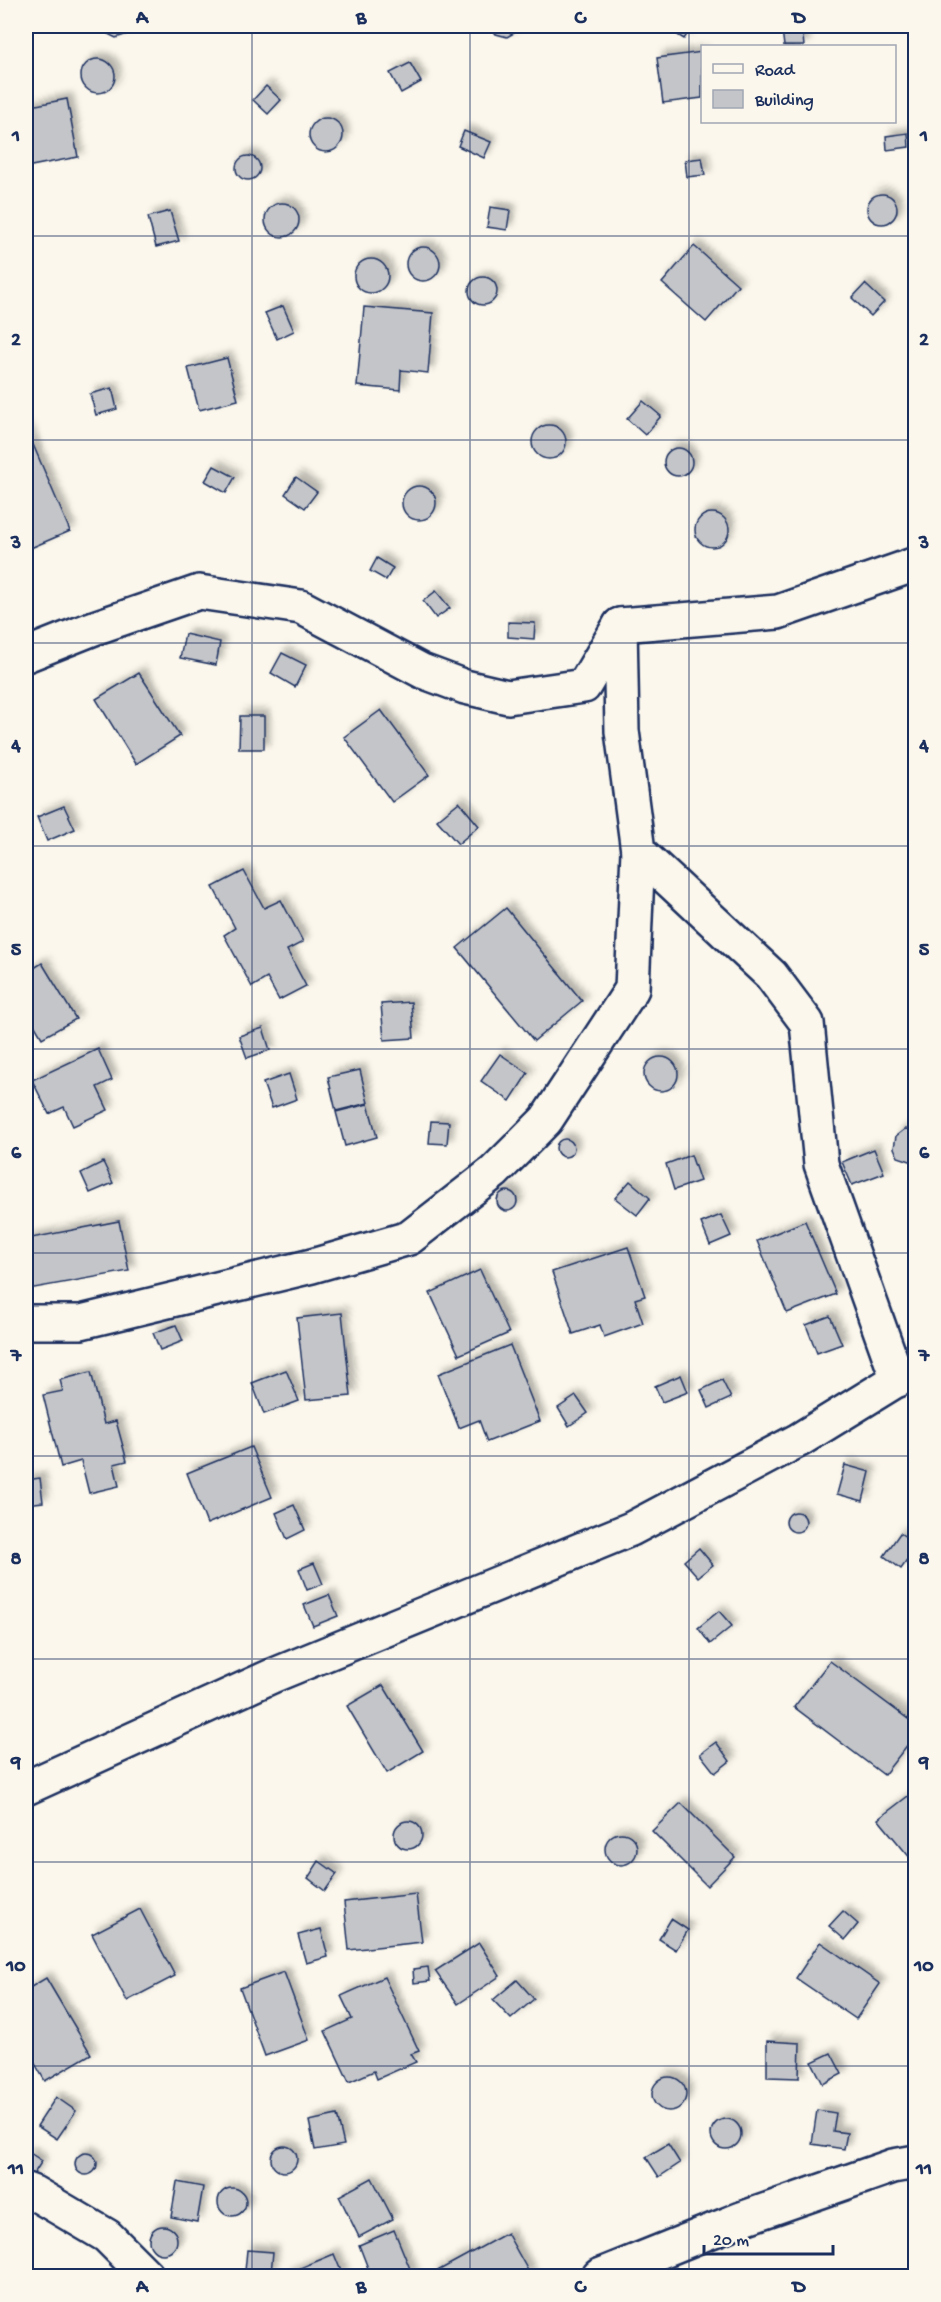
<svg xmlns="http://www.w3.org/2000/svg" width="941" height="2302" font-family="'Gochi Hand',sans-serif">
  <defs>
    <filter id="shadow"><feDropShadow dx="5.5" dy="-5.5" stdDeviation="3" flood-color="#0004"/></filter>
  </defs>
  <rect width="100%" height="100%" fill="#fbf7ec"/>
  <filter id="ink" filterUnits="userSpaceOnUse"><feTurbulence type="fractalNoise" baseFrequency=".0167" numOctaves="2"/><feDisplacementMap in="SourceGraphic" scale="12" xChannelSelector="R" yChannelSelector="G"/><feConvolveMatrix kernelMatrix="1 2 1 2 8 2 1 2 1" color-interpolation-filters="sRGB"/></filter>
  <g filter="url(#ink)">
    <!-- building -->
    <g fill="#c3c5c9" stroke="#1b2f5e" stroke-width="1.5" filter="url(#shadow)">
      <path d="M102 26H135L131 33 116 38 106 33Z"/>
      <path d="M489 26H521L516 32 507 37 496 34Z"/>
      <path d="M663 26H693L684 39Z"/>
      <path d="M802 27 804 46H784L782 30Z"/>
      <path d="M702 52V98L663 103 657 58Z"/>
      <circle cx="98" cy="76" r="17"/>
      <path d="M410 63 421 82 401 93 390 73Z"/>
      <path d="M266 86 281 100 268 114 253 100Z"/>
      <path d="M67 99 78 157 26 167V107Z"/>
      <circle cx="326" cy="135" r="17"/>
      <path d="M464 131 491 142 484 158 458 146Z"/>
      <path d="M908 133 909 147 887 150 886 136Z"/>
      <circle cx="248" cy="168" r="12"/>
      <path d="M702 158 705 175 687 177 685 160Z"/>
      <circle cx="882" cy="209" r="15"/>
      <circle cx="282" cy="220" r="17"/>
      <path d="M490 207 510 210 507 230 487 227Z"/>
      <path d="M170 211 179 241 156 247 148 217Z"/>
      <path d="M694 246 738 285 706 322 662 283Z"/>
      <circle cx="423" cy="264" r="17"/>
      <circle cx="371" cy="276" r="17"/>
      <circle cx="483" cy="291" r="14"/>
      <path d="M865 284 884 302 871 316 852 298Z"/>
      <path d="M283 306 294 331 277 339 265 313Z"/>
      <path d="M364 307 433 313 428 373 401 370 400 390 357 386Z"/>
      <path d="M227 358 238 400 199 410 188 368Z"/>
      <path d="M112 388 117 409 96 415 90 394Z"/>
      <path d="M643 401 661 416 645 435 627 419Z"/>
      <circle cx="549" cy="442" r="17"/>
      <path d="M26 428 70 531 26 550Z"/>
      <circle cx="678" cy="462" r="14"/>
      <path d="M214 466 235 477 226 493 205 481Z"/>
      <path d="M296 477 317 492 305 508 285 494Z"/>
      <circle cx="419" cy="503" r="17"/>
      <circle cx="712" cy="530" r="17"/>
      <path d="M377 558 393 568 386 580 370 571Z"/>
      <path d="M436 591 450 608 436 618 423 601Z"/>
      <path d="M508 622 535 623 534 639 508 637Z"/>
      <path d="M185 634 220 642 216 665 180 658Z"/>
      <path d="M282 653 306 665 295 687 271 673Z"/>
      <path d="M139 673 180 736 136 764 96 699Z"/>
      <path d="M381 710 429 775 392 802 344 737Z"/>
      <path d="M240 716H264V749H239Z"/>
      <path d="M459 802 479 826 458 844 437 820Z"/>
      <path d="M64 806 75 829 47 841 37 817Z"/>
      <path d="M244 871 264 908 281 900 303 942 287 950 306 986 279 1000 267 978 252 987 224 935 235 928 213 887Z"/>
      <path d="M506 908 582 1001 534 1041 457 948Z"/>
      <path d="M42 963 76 1019 42 1038 26 1011V973Z"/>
      <path d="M411 1002 414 1038 384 1040 381 1004Z"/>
      <path d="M263 1028 270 1050 247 1058 239 1036Z"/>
      <path d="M98 1049 112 1080 97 1087 108 1110 73 1126 64 1107 49 1114 32 1080Z"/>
      <path d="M500 1054 528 1073 510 1101 481 1081Z"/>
      <circle cx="661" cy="1074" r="17"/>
      <path d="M360 1070 368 1103 336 1111 328 1077Z"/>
      <path d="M289 1074 297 1099 272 1108 263 1083Z"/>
      <path d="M368 1104 377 1137 345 1146 336 1112Z"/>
      <path d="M431 1121 449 1122 447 1144 429 1143Z"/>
      <path d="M905 1129 916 1130V1162H913L898 1157 894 1148 896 1136Z"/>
      <circle cx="565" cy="1148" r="9"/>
      <path d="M874 1149 884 1173 852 1185 842 1162Z"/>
      <path d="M691 1155 700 1181 674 1190 666 1164Z"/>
      <path d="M103 1162 113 1183 90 1193 81 1173Z"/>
      <path d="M630 1181 650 1198 637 1215 615 1198Z"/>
      <circle cx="507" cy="1201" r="10"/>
      <path d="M721 1215 731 1236 710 1245 701 1223Z"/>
      <path d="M119 1221 129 1271 29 1289 26 1270V1239Z"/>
      <path d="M805 1221 836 1294 787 1313 757 1241Z"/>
      <path d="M628 1247 645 1296 635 1299 643 1323 604 1337 600 1325 573 1334 552 1272Z"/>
      <path d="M480 1270 509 1333 459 1355 430 1293Z"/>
      <path d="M342 1313 351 1396 306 1400 297 1318Z"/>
      <path d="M830 1316 842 1344 817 1353 806 1325Z"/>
      <path d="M176 1325 183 1341 160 1350 153 1333Z"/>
      <path d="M510 1345 540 1421 487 1442 479 1420 459 1428 438 1374Z"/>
      <path d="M286 1370 299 1401 264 1414 252 1383Z"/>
      <path d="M91 1372 104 1424 116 1421 127 1461 114 1464 119 1486 89 1493 81 1461 61 1467 43 1395 63 1391 60 1380Z"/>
      <path d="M681 1375 688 1392 662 1402 655 1386Z"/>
      <path d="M722 1380 731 1398 709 1408 701 1390Z"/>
      <path d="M576 1396 588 1413 569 1426 558 1408Z"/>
      <path d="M251 1447 272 1497 207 1524 187 1473Z"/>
      <path d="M845 1465 870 1472 863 1501 837 1494Z"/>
      <path d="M40 1478 43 1502 26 1504V1480Z"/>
      <path d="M294 1505 305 1530 287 1539 276 1513Z"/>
      <circle cx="796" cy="1522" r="10"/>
      <path d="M900 1533 916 1544V1548L901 1569 884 1556Z"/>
      <path d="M699 1548 713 1565 698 1577 684 1561Z"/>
      <path d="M314 1563 323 1584 307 1590 299 1569Z"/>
      <path d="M329 1595 338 1616 313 1626 304 1605Z"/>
      <path d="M719 1611 732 1626 710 1644 698 1628Z"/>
      <path d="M830 1661 916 1725V1734L884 1775 794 1707Z"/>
      <path d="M383 1685 423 1751 387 1773 347 1706Z"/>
      <path d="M716 1742 730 1761 715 1773 700 1754Z"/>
      <path d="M908 1796 916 1806V1865L878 1819Z"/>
      <path d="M681 1803 735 1857 707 1886 652 1831Z"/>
      <circle cx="408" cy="1835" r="14"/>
      <circle cx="621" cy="1849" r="16"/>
      <path d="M319 1861 337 1874 325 1891 308 1878Z"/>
      <path d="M416 1894 422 1942 349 1950 344 1902Z"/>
      <path d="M140 1909 175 1976 127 2001 92 1934Z"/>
      <path d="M843 1911 858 1924 845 1940 829 1926Z"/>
      <path d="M671 1919 688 1930 676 1950 659 1939Z"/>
      <path d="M321 1929 328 1957 306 1963 298 1935Z"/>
      <path d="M820 1942 880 1984 856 2019 796 1978Z"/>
      <path d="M479 1943 500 1976 458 2004 435 1971Z"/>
      <path d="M428 1967 430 1981 414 1983 413 1969Z"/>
      <path d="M284 1972 309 2040 265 2056 240 1988Z"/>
      <path d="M384 1977 419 2051 411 2054 416 2062 377 2079 374 2071 349 2082 325 2031 352 2019 341 1996Z"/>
      <path d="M46 1978 91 2054 45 2081 26 2048V1990Z"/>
      <path d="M517 1980 534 1999 511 2019 493 2000Z"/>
      <path d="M767 2041 800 2043 799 2078 767 2077Z"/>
      <path d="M831 2053 842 2074 823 2084 812 2062Z"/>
      <circle cx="669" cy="2094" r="17"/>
      <path d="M56 2097 76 2111 57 2139 37 2126Z"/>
      <path d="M817 2110 836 2113 833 2131 847 2133 844 2149 812 2144Z"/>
      <path d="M337 2115 344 2145 315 2150 309 2121Z"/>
      <circle cx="726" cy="2134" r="15"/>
      <path d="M668 2144 680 2163 659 2177 646 2157Z"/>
      <circle cx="284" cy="2159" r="13"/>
      <path d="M27 2151 42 2161 30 2180 26 2177Z"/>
      <circle cx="86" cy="2164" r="11"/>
      <path d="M372 2178 393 2219 359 2237 339 2196Z"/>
      <path d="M177 2182 203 2187 197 2222 171 2217Z"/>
      <circle cx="232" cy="2202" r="14"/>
      <circle cx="163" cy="2240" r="14"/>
      <path d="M394 2230 413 2276H371L359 2245Z"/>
      <path d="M507 2233 531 2276H434L432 2274Z"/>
      <path d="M247 2250 273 2252 271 2273 245 2271Z"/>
      <path d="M334 2254 343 2276H287L286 2274Z"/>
    </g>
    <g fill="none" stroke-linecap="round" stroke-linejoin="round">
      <defs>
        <g id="minor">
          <path d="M26 655 94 628 199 592 301 607 422 671 465 687 508 697 584 686 620 625 778 612 916 564"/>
          <path d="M638 851 771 975 807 1023 821 1164 898 1380"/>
          <path d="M26 1322H81L312 1266 409 1238 494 1172 546 1120 632 989 638 851 622 731 620 625"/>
          <path d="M26 1788 272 1676 631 1529 799 1440 916 1368"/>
          <path d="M26 2190 34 2193 107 2236 147 2276"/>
          <path d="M599 2276 741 2219 893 2166 916 2162"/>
        </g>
      </defs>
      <!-- minor casing -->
      <use href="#minor" stroke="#1b2f5e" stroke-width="38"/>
      <!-- minor -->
      <use href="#minor" stroke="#fbf7ec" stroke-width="33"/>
    </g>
  </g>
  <!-- grid -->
  <path fill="none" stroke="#1b2f5e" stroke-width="1.5" stroke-opacity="0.55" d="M252 26V2276M470 26V2276M689 26V2276M26 236H916M26 440H916M26 643H916M26 846H916M26 1049H916M26 1253H916M26 1456H916M26 1659H916M26 1862H916M26 2066H916"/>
  <!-- margin -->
  <rect width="941" height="2302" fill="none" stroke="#fbf7ec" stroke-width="66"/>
  <!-- legend -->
  <rect x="701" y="45" width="195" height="78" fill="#fbf7ec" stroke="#a1a7b3" stroke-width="1.5"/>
  <rect x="713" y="64" width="30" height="9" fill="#fbf7ec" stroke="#a1a7b3" stroke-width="1.5"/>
  <text x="755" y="75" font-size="18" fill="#1b2f5e">Road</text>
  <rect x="713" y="90" width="30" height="18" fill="#c3c5c9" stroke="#a1a7b3" stroke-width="1.5"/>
  <text x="755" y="105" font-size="18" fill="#1b2f5e">Building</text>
  <!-- scale -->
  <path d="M704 2245v9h129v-9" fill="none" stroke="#1b2f5e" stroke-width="3"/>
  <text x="713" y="2245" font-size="18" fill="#1b2f5e" stroke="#fbf7ec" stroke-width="4.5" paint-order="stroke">20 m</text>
  <rect x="33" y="33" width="875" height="2236" fill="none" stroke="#1b2f5e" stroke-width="2"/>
  <g font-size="20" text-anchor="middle" font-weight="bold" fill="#1b2f5e">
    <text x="142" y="23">A</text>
    <text x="361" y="23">B</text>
    <text x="580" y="23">C</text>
    <text x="799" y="23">D</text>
    <text x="16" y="141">1</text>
    <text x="924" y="141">1</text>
    <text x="16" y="345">2</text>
    <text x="924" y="345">2</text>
    <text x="16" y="548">3</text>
    <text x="924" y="548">3</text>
    <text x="16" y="751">4</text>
    <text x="924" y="751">4</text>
    <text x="16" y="955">5</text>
    <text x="924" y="955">5</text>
    <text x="16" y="1158">6</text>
    <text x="924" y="1158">6</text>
    <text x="16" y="1361">7</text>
    <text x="924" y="1361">7</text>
    <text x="16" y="1564">8</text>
    <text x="924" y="1564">8</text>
    <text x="16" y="1768">9</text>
    <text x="924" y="1768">9</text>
    <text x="16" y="1971">10</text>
    <text x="924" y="1971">10</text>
    <text x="16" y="2174">11</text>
    <text x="924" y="2174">11</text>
    <text x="142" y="2292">A</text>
    <text x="361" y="2292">B</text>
    <text x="580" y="2292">C</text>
    <text x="799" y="2292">D</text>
  </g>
</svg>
